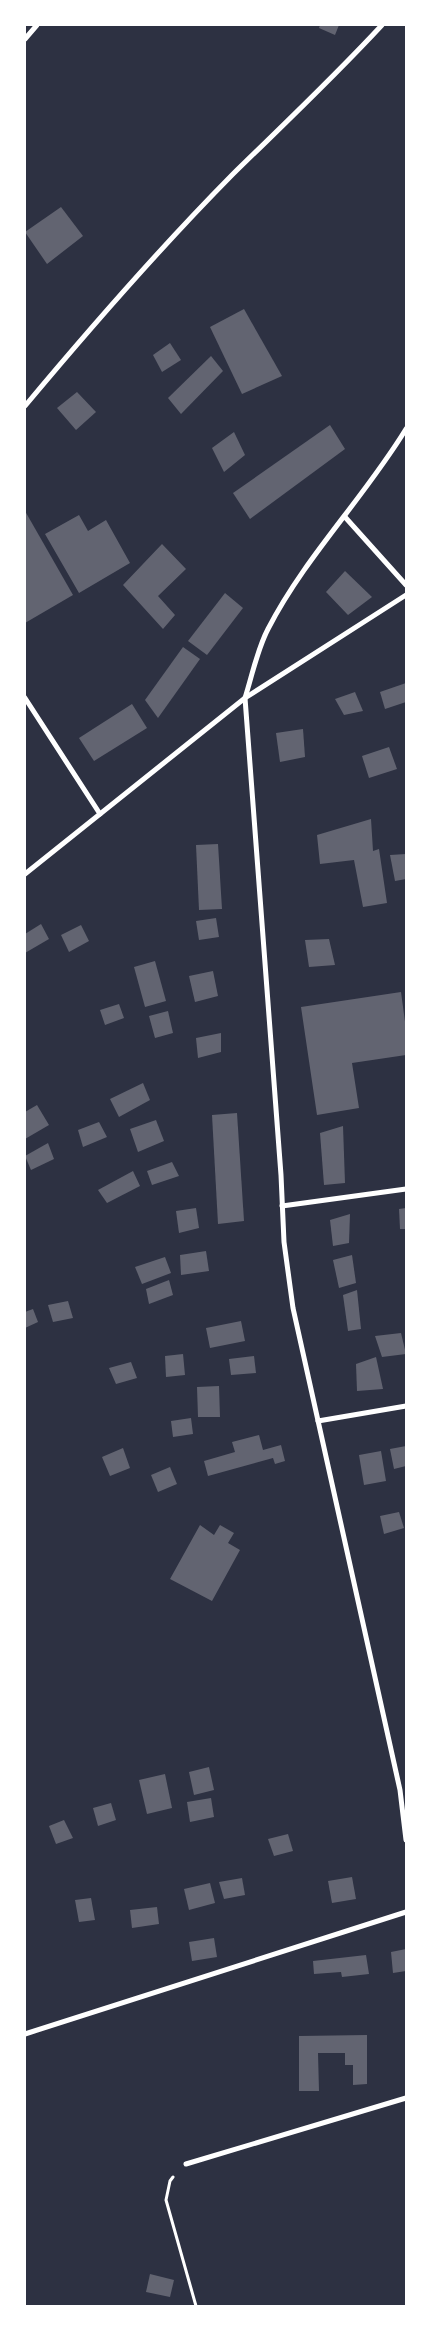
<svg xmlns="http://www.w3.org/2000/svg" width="431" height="2331" font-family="'Golos Text',sans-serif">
  <rect width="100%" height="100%" fill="#2d3142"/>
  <!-- building -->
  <g fill="#626471">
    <path d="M320 25H339L335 35 319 28Z"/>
    <path d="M61 207 83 236 47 264 25 232Z"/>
    <path d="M244 309 282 376 242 394 210 327Z"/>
    <path d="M170 343 181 360 162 372 153 355Z"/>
    <path d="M211 356 223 371 181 414 168 398Z"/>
    <path d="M77 392 96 412 76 430 57 408Z"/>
    <path d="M330 425 345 449 250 519 233 493Z"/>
    <path d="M234 432 245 455 224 472 212 448Z"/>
    <path d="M25 511 73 595 25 623Z"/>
    <path d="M79 515 88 531 106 520 130 563 79 593 45 534Z"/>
    <path d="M162 544 186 569 158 596 175 615 163 629 123 585Z"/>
    <path d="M345 571 372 597 348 615 326 592Z"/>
    <path d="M225 593 243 608 207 655 188 641Z"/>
    <path d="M183 647 200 659 158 718 145 700Z"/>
    <path d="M406 683V702L385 709 380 692Z"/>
    <path d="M355 692 363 711 344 715 335 699Z"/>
    <path d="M132 704 147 728 94 761 79 738Z"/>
    <path d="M303 729 305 757 280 762 276 733Z"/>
    <path d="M389 747 397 769 369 778 362 756Z"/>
    <path d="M371 819 373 851 379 849 387 903 363 907 354 860 320 864 317 835Z"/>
    <path d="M218 844 222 909 199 910 196 845Z"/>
    <path d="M406 854V879L395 881 390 855Z"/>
    <path d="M216 918 219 937 199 940 196 921Z"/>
    <path d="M41 924 49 939 25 953V934Z"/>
    <path d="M81 925 89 941 69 952 61 935Z"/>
    <path d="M329 939 335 965 309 967 305 940Z"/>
    <path d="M155 961 166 1001 145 1007 134 967Z"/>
    <path d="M213 971 218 996 195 1002 189 976Z"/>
    <path d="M401 992 406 1029V1055L352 1063 359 1108 317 1115 301 1007Z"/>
    <path d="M119 1004 124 1018 105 1025 100 1010Z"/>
    <path d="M168 1011 173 1033 155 1038 149 1016Z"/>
    <path d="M221 1033V1052L198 1058 196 1038Z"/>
    <path d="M143 1083 150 1100 119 1117 110 1099Z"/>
    <path d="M37 1105 49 1125 25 1139V1112Z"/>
    <path d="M237 1113 244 1221 218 1224 212 1115Z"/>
    <path d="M156 1120 164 1141 138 1152 130 1129Z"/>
    <path d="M99 1122 107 1137 83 1147 78 1130Z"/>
    <path d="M343 1126 345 1183 324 1185 320 1133Z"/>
    <path d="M48 1143 54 1159 31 1170 25 1156Z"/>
    <path d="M172 1162 179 1176 152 1185 147 1171Z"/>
    <path d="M133 1171 140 1186 107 1203 98 1190Z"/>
    <path d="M196 1208 199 1228 179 1233 176 1211Z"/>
    <path d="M406 1208V1229H400L399 1209Z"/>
    <path d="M350 1214 349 1243 333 1246 330 1220Z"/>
    <path d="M206 1251 209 1271 181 1275 180 1255Z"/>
    <path d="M352 1255 356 1283 339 1288 333 1260Z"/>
    <path d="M165 1257 171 1273 142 1284 135 1267Z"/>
    <path d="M169 1280 173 1295 149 1304 146 1289Z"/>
    <path d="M357 1290 361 1329 348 1331 343 1295Z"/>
    <path d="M68 1301 73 1318 53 1322 48 1305Z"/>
    <path d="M33 1309 38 1322 25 1328V1312Z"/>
    <path d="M241 1321 245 1341 210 1348 206 1328Z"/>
    <path d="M401 1333 406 1354 382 1357 375 1336Z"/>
    <path d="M183 1354 185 1375 166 1377 165 1356Z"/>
    <path d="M254 1356 256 1373 231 1375 229 1359Z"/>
    <path d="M376 1357 383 1389 357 1391 356 1364Z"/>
    <path d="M131 1362 137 1378 116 1384 109 1368Z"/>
    <path d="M219 1386 220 1417H198L197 1387Z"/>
    <path d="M191 1418 193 1434 173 1437 171 1421Z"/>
    <path d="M259 1435 263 1450 281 1445 285 1461 275 1464 273 1458 208 1476 204 1461 235 1452 232 1442Z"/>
    <path d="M406 1446V1466L394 1469 390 1449Z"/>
    <path d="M123 1448 130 1468 110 1476 102 1457Z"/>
    <path d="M381 1451 386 1481 364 1485 359 1455Z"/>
    <path d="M170 1467 177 1484 158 1492 151 1475Z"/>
    <path d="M399 1512 404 1528 384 1534 380 1516Z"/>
    <path d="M200 1525 214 1535 220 1525 234 1533 228 1543 240 1550 212 1601 170 1579Z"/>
    <path d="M209 1767 214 1790 194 1795 189 1772Z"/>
    <path d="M165 1774 172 1808 147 1814 139 1780Z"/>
    <path d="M211 1798 214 1817 190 1822 187 1802Z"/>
    <path d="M111 1803 116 1820 98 1826 93 1808Z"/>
    <path d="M64 1820 73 1838 56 1844 49 1826Z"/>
    <path d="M288 1834 293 1851 274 1856 268 1839Z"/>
    <path d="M352 1877 356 1899 332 1903 328 1881Z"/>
    <path d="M242 1878 245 1895 224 1899 219 1882Z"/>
    <path d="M210 1883 215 1903 189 1910 184 1889Z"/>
    <path d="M91 1898 95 1920 79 1922 75 1900Z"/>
    <path d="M157 1907 159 1924 132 1928 130 1910Z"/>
    <path d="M214 1938 217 1957 192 1961 189 1942Z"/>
    <path d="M406 1949V1971L393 1973 391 1952Z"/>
    <path d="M366 1955 369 1974 342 1977 341 1972 314 1974 313 1961Z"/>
    <path d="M367 2035V2084L353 2085V2065H345V2053H318L319 2091H299V2036Z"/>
    <path d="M150 2274 174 2280 170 2297 146 2292Z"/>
  </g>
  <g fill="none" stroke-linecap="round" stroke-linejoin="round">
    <!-- path -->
    <path stroke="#fff" stroke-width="3" d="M173 2177 170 2181 166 2200 196 2306"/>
    <!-- minor -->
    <g stroke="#fff" stroke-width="5">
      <path d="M25 39 37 25"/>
      <path d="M25 406C91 327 160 248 232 175 283 125 334 77 382 25"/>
      <path d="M406 429C364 498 305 557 268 629 257 650 252 676 245 698L281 1175 284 1242 293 1308 400 1790 406 1840"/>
      <path d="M345 517 406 585"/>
      <path d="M25 698 100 814"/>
      <path d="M25 874 245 698 406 595"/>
      <path d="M282 1206 406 1189"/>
      <path d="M318 1421 406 1406"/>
      <path d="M25 2034 406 1912"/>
      <path d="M186 2164 406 2098"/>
    </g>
  </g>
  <!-- border -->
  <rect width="431" height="2331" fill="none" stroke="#ffffff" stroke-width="52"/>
</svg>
